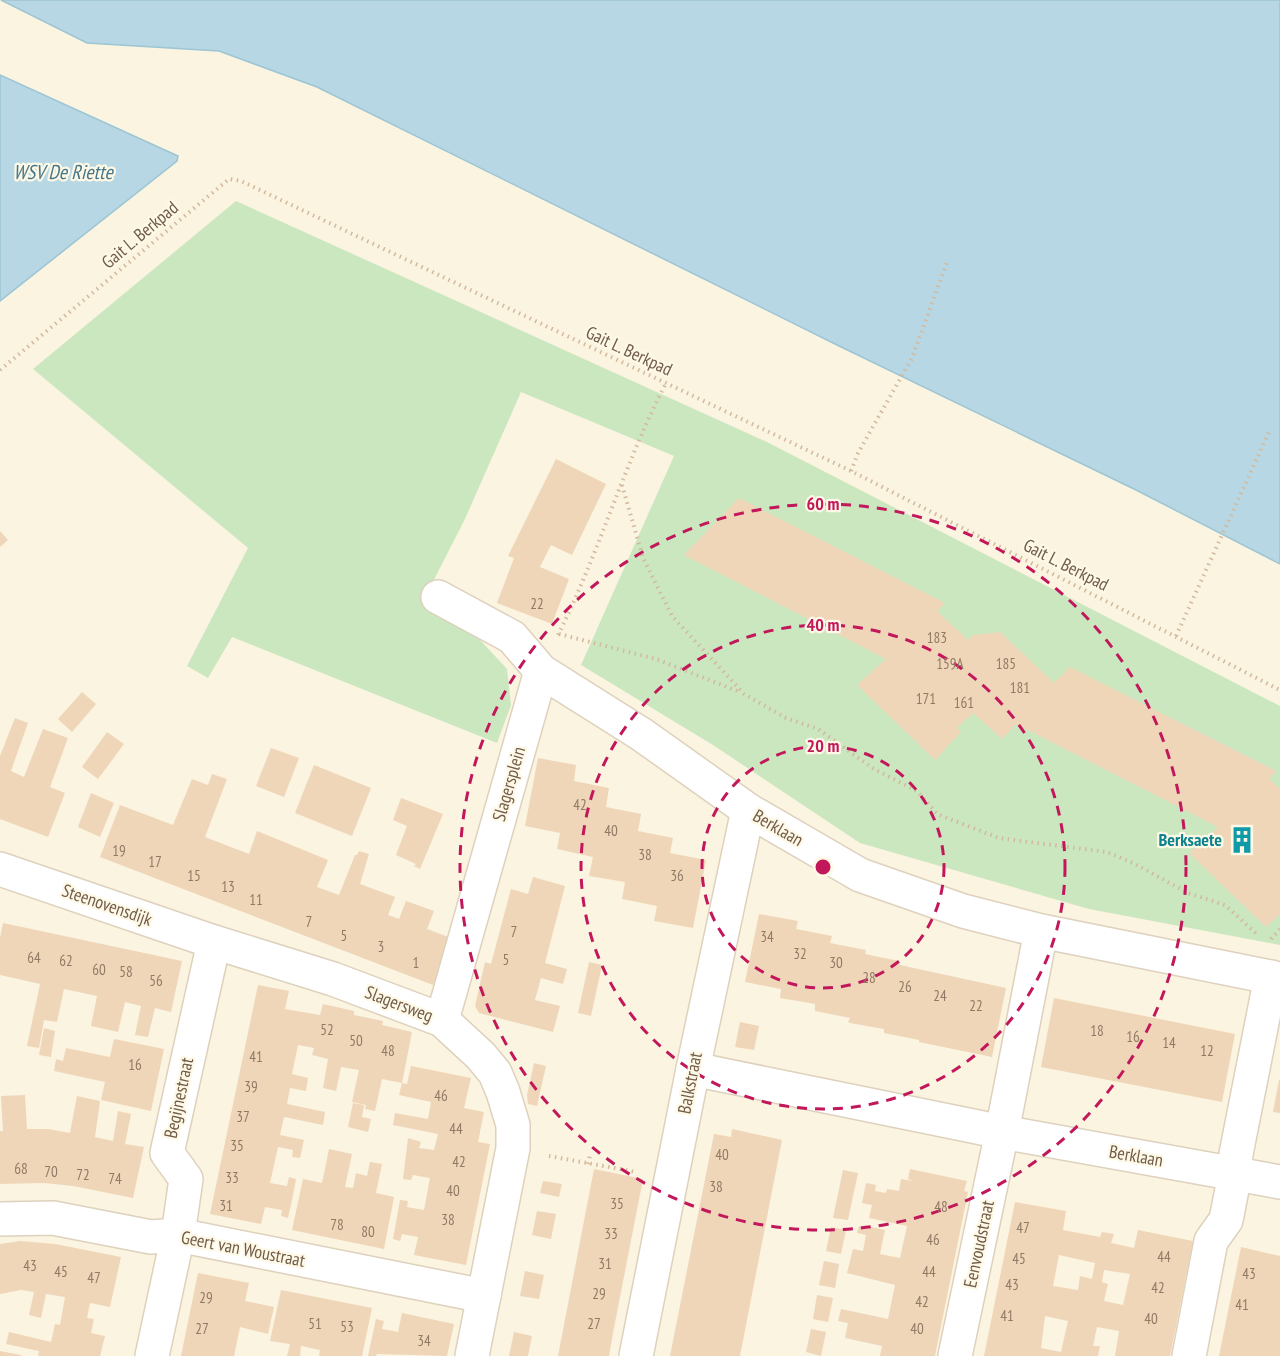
<svg xmlns="http://www.w3.org/2000/svg" width="1280" height="1356" font-family="'PT Sans Narrow',sans-serif">
  <rect width="100%" height="100%" fill="#fbf4e0"/>
  <!-- green -->
  <path fill="#cbe7c0" d="M236 201 767 442 1280 706V945L1089 909 860 843 713 745 581 665 674 456 521 392 464 521 424 599 469 628 507 669 511 705 497 743 232 637 208 678 187 666 248 548 33 369Z"/>
  <!-- water -->
  <g fill="#b6d7e3" stroke="#9dc5d4" stroke-width="1.5">
    <path d="M1 0H1280V564L1136 490 835 344 317 87 219 51 87 43Z"/>
    <path d="M0 75 178 156 177 161 0 301Z"/>
  </g>
  <!-- building -->
  <g fill="#efd6b9" fill-rule="evenodd">
    <path d="M556 459 606 484 572 555 551 545 540 567 569 579 552 624 497 603 514 558 508 556Z"/>
    <path d="M739 498 945 603 937 611 968 640 973 635 1000 632 1054 683 1070 667 1276 771 1269 779 1280 789V914L1266 927 1189 853 1218 827 1016 724 1002 739 973 713 957 728 961 732 935 760 857 685 886 659 684 555Z"/>
    <path d="M0 531 8 540 0 547Z"/>
    <path d="M82 692 96 704 72 732 58 719Z"/>
    <path d="M15 718 28 723 11 771 24 777 43 729 68 738 50 787 65 793 48 837 0 819V756Z"/>
    <path d="M107 732 124 744 98 779 82 767Z"/>
    <path d="M271 748 299 758 284 797 256 786Z"/>
    <path d="M538 758 576 765 574 781 609 788 606 807 641 814 638 831 673 838 670 853 706 860 693 928 654 921 657 906 622 899 625 882 589 876 593 857 557 849 560 833 525 826Z"/>
    <path d="M314 765 371 788 352 836 295 813Z"/>
    <path d="M212 774 227 779 205 837 249 854 257 831 328 860 317 887 339 895 355 855H357L359 851 369 854 360 884 395 897 388 915 399 919 406 901 434 911 427 929 451 938 433 985 100 857 120 805 173 825 192 779 208 785Z"/>
    <path d="M91 793 114 803 100 837 78 827Z"/>
    <path d="M401 798 443 814 420 869 414 866 416 864 396 855 407 826 393 820Z"/>
    <path d="M533 877 565 886 545 963 567 969 563 984 541 978 535 1000 560 1006 553 1032 479 1013 475 1006 485 962 491 964 511 889 528 894Z"/>
    <path d="M759 914 798 921 796 929 832 936 830 943 866 950 865 954 899 961 900 965 1006 988 992 1057 919 1042V1040L884 1033V1029L850 1023 848 1022 850 1018 815 1011V1004L780 998 781 989 745 982Z"/>
    <path d="M3 923 182 961 171 1012 155 1008 148 1037 135 1035 141 1006 125 1002 118 1032 91 1026 97 996 64 989 57 1022 44 1020 39 1048 27 1046 40 984 0 975V938Z"/>
    <path d="M589 962 602 965 591 1016 578 1013Z"/>
    <path d="M258 985 289 991 285 1009 320 1015 323 1004 354 1011V1015L383 1021 382 1025 412 1032 402 1083 382 1079 375 1111 365 1109 366 1105 352 1102 359 1070 341 1067 336 1091 323 1088 328 1059 312 1055 314 1048 298 1045 292 1074 308 1078 306 1091 290 1088 287 1104 325 1112 323 1125 284 1117 280 1135 304 1140 300 1158 292 1157 293 1150 278 1147 270 1183 287 1186 289 1177 296 1179 292 1200 288 1218 281 1216 282 1210 265 1207 261 1224 210 1214Z"/>
    <path d="M1054 998 1235 1034 1222 1102 1041 1067Z"/>
    <path d="M740 1022 759 1026 754 1050 735 1047Z"/>
    <path d="M44 1028 55 1031 51 1057 39 1055Z"/>
    <path d="M114 1039 164 1049 151 1111 101 1100 105 1082 54 1071 56 1059 63 1061 66 1048 110 1057Z"/>
    <path d="M534 1063 546 1066 537 1106 528 1104 527 1095Z"/>
    <path d="M411 1066 471 1078 464 1108 484 1112 478 1142 490 1144 466 1265 414 1255 418 1237 402 1234 400 1241 393 1239 400 1200 408 1201 407 1207 424 1210 430 1178 413 1175 411 1180 403 1179 408 1138 421 1142 419 1148 434 1150 438 1134 393 1125 395 1113 428 1119 431 1102 399 1095 402 1083 407 1084Z"/>
    <path d="M1279 1080H1280V1113L1273 1112Z"/>
    <path d="M25 1095 27 1129H48L70 1133 77 1096 100 1101 95 1137 113 1141 118 1111 131 1114 125 1144 144 1147 133 1198 73 1186 44 1183 0 1184V1131H3L1 1096Z"/>
    <path d="M353 1103 364 1105 362 1117 371 1119 368 1132 348 1127Z"/>
    <path d="M732 1129 782 1140 740 1356H670L714 1134 731 1137Z"/>
    <path d="M329 1149 352 1154 345 1187 353 1188 356 1173 367 1176 370 1162 382 1164 376 1193 394 1197 384 1249 292 1230 303 1179 322 1183Z"/>
    <path d="M594 1169 643 1179 613 1333 609 1356H558Z"/>
    <path d="M910 1169 967 1181 964 1191 968 1192 935 1356H880L882 1346 845 1338 848 1323 838 1321 841 1309 888 1319 895 1285 847 1273 853 1249 863 1251 866 1235 857 1233 859 1226 867 1228V1226L885 1230 880 1254 900 1258 907 1226 869 1218 872 1205 862 1203 866 1183 876 1185 875 1191 886 1193 887 1189 899 1191 901 1179 914 1181 908 1179Z"/>
    <path d="M843 1170 858 1173 848 1220 833 1218Z"/>
    <path d="M543 1181 562 1184 559 1197 540 1193Z"/>
    <path d="M1015 1202 1066 1211 1063 1230 1100 1237 1102 1232 1114 1234 1111 1243 1134 1248 1138 1230 1193 1241 1170 1356H1115L1119 1331 1097 1327 1093 1346H1100L1098 1356H984ZM1059 1255 1095 1263 1092 1279 1080 1276 1078 1290 1053 1286ZM1104 1270 1130 1274 1123 1305 1104 1301 1108 1284 1102 1282ZM1045 1316 1068 1321 1061 1352 1041 1348Z"/>
    <path d="M537 1211 556 1214 551 1239 532 1235Z"/>
    <path d="M831 1227 846 1230 841 1254 826 1251Z"/>
    <path d="M20 1241 55 1244 121 1257 110 1307 90 1303 87 1318 94 1319 91 1333 105 1336 100 1356H38L39 1351 6 1344 9 1332 51 1342 55 1324 60 1325 65 1297 46 1294 41 1318 29 1315 34 1292 21 1290 0 1294V1244Z"/>
    <path d="M1241 1247 1280 1256V1356H1219Z"/>
    <path d="M824 1261 839 1264 835 1288 819 1285Z"/>
    <path d="M525 1271 544 1275 539 1299 520 1296Z"/>
    <path d="M198 1273 249 1283 245 1301 274 1307 268 1334 240 1327 234 1356H181Z"/>
    <path d="M281 1290 372 1308 362 1356H319L320 1350 301 1346 300 1356H287L290 1344 270 1341Z"/>
    <path d="M817 1295 833 1298 828 1322 813 1319Z"/>
    <path d="M402 1313 454 1324 447 1356 377 1354 376 1356H368L376 1319 384 1321 382 1329 398 1332Z"/>
    <path d="M811 1329 826 1332 821 1356 806 1352Z"/>
    <path d="M514 1332 532 1336 528 1356H509Z"/>
    <path d="M0 1351 21 1355V1356H0Z"/>
  </g>
  <g fill="none" stroke-linecap="round" stroke-linejoin="round">
    <defs>
      <g id="minor">
        <path d="M438 597 512 637 541 671 641 734 748 810 860 875 963 911 1041 931 1280 979"/>
        <path d="M0 869 214 942 333 979 442 1020 481 1056 495 1073 503 1092 513 1125V1148L472 1356"/>
        <path d="M442 1020 541 671"/>
        <path d="M693 1069 1002 1132 1280 1182"/>
        <path d="M0 1219 53 1218 151 1237 178 1235 484 1296"/>
        <path d="M152 1356 178 1235 186 1179 167 1153 214 942"/>
        <path d="M636 1356 693 1069 748 810"/>
        <path d="M955 1356 1002 1132 1041 931"/>
        <path d="M1189 1356 1211 1241 1226 1220 1235 1174 1236 1154 1271 977"/>
      </g>
    </defs>
    <!-- minor casing -->
    <use href="#minor" stroke="#ded1bd" stroke-width="36"/>
    <!-- path -->
    <g stroke="#d3b99d" stroke-width="4" stroke-dasharray="1.5 4.5" stroke-linecap="butt">
      <path d="M0 370 229 179 241 181 851 471 1280 690"/>
      <path d="M851 471 858 453 912 358 947 262"/>
      <path d="M622 485 643 558 672 616 744 694 786 718 818 729 874 769 917 791 937 814 999 838 1107 852 1133 863 1188 893 1225 905 1259 936"/>
      <path d="M559 634 656 659 740 692"/>
      <path d="M558 635C599 553 624 464 666 383"/>
      <path d="M1176 636 1269 432"/>
      <path d="M1271 939 1280 929"/>
      <path d="M549 1156 636 1172"/>
      <path d="M588 1164 590 1155"/>
    </g>
    <!-- minor -->
    <use href="#minor" stroke="#fff" stroke-width="33"/>
  </g>
  <!-- distance rings -->
  <g fill="none" stroke="#c2185b" stroke-width="3" stroke-dasharray="10 8">
    <circle cx="823" cy="867" r="121"/>
    <circle cx="823" cy="867" r="242"/>
    <circle cx="823" cy="867" r="363"/>
  </g>
  <!-- icons -->
  <defs>
    <symbol id="building-bare" viewBox="-9 -9 18 18"><path d="M-4-6H4V6H1V3H-1V6H-4ZM-2.5-4.3h1.7v1.8h-1.7ZM.8-4.3h1.7v1.8H.8ZM-2.5-1h1.7V.8h-1.7ZM.8-1h1.7V.8H.8Z" fill="#0f9aa8" stroke="#fef8e6" stroke-width="2.5" paint-order="stroke"/></symbol>
  </defs>
  <g fill-rule="evenodd">
    <use href="#building-bare" x="1223" y="821" width="38" height="38"/>
  </g>
  <g text-anchor="middle" stroke-width="4.5" stroke-linejoin="round" paint-order="stroke">
    <!-- number labels -->
    <g font-size="15" fill="#907a65">
      <text x="537" y="609">22</text>
      <text x="937" y="643">183</text>
      <text x="950" y="669">159A</text>
      <text x="1006" y="669">185</text>
      <text x="1020" y="693">181</text>
      <text x="926" y="704">171</text>
      <text x="964" y="708">161</text>
      <text x="580" y="810">42</text>
      <text x="611" y="836">40</text>
      <text x="119" y="856">19</text>
      <text x="645" y="860">38</text>
      <text x="155" y="867">17</text>
      <text x="194" y="881">15</text>
      <text x="677" y="881">36</text>
      <text x="228" y="892">13</text>
      <text x="256" y="905">11</text>
      <text x="309" y="927">7</text>
      <text x="514" y="937">7</text>
      <text x="344" y="941">5</text>
      <text x="767" y="942">34</text>
      <text x="381" y="952">3</text>
      <text x="800" y="959">32</text>
      <text x="34" y="963">64</text>
      <text x="506" y="965">5</text>
      <text x="66" y="966">62</text>
      <text x="416" y="968">1</text>
      <text x="836" y="968">30</text>
      <text x="99" y="975">60</text>
      <text x="126" y="977">58</text>
      <text x="869" y="983">28</text>
      <text x="156" y="986">56</text>
      <text x="905" y="992">26</text>
      <text x="940" y="1001">24</text>
      <text x="976" y="1011">22</text>
      <text x="327" y="1035">52</text>
      <text x="1097" y="1036">18</text>
      <text x="1133" y="1042">16</text>
      <text x="356" y="1046">50</text>
      <text x="1169" y="1048">14</text>
      <text x="388" y="1056">48</text>
      <text x="1207" y="1056">12</text>
      <text x="256" y="1062">41</text>
      <text x="135" y="1070">16</text>
      <text x="251" y="1092">39</text>
      <text x="441" y="1101">46</text>
      <text x="243" y="1122">37</text>
      <text x="456" y="1134">44</text>
      <text x="237" y="1151">35</text>
      <text x="722" y="1160">40</text>
      <text x="459" y="1167">42</text>
      <text x="21" y="1174">68</text>
      <text x="51" y="1177">70</text>
      <text x="83" y="1180">72</text>
      <text x="232" y="1183">33</text>
      <text x="115" y="1184">74</text>
      <text x="716" y="1192">38</text>
      <text x="453" y="1196">40</text>
      <text x="617" y="1209">35</text>
      <text x="226" y="1211">31</text>
      <text x="941" y="1212">48</text>
      <text x="448" y="1225">38</text>
      <text x="337" y="1230">78</text>
      <text x="1023" y="1233">47</text>
      <text x="368" y="1237">80</text>
      <text x="611" y="1239">33</text>
      <text x="933" y="1245">46</text>
      <text x="1164" y="1262">44</text>
      <text x="1019" y="1264">45</text>
      <text x="605" y="1269">31</text>
      <text x="30" y="1271">43</text>
      <text x="61" y="1277">45</text>
      <text x="929" y="1277">44</text>
      <text x="1249" y="1279">43</text>
      <text x="94" y="1283">47</text>
      <text x="1012" y="1290">43</text>
      <text x="1158" y="1293">42</text>
      <text x="599" y="1299">29</text>
      <text x="206" y="1303">29</text>
      <text x="922" y="1307">42</text>
      <text x="1242" y="1310">41</text>
      <text x="1007" y="1321">41</text>
      <text x="1151" y="1324">40</text>
      <text x="315" y="1329">51</text>
      <text x="594" y="1329">27</text>
      <text x="347" y="1332">53</text>
      <text x="202" y="1334">27</text>
      <text x="917" y="1334">40</text>
      <text x="424" y="1346">34</text>
    </g>
    <!-- street labels -->
    <g font-size="18" fill="#715c49" stroke="#fef8e6">
      <text transform="translate(140 235) rotate(-40)" y="6">Gait L. Berkpad</text>
      <text transform="translate(629 351) rotate(25)" y="6">Gait L. Berkpad</text>
      <text transform="translate(1066 565) rotate(27)" y="6">Gait L. Berkpad</text>
      <text transform="translate(509 784) rotate(-74)" y="6">Slagersplein</text>
      <text transform="translate(778 828) rotate(30)" y="6">Berklaan</text>
      <text transform="translate(107 905) rotate(19)" y="6">Steenovensdijk</text>
      <text transform="translate(399 1004) rotate(21)" y="6">Slagersweg</text>
      <text transform="translate(690 1083) rotate(-79)" y="6">Balkstraat</text>
      <text transform="translate(179 1098) rotate(-78)" y="6">Begijnestraat</text>
      <text transform="translate(1136 1156) rotate(10)" y="6">Berklaan</text>
      <text transform="translate(979 1244) rotate(-78)" y="6">Eenvoudstraat</text>
      <text transform="translate(243 1249) rotate(11)" y="6">Geert van Woustraat</text>
    </g>
    <!-- culture labels -->
    <g font-size="18" font-weight="bold" fill="#0d838f" stroke="#fef8e6" text-anchor="end">
      <text x="1222" y="846">Berksaete</text>
    </g>
    <!-- water labels -->
    <g font-size="20" font-style="italic" fill="#47778a" stroke="#fef8e6">
      <text x="63" y="179">WSV De Riette</text>
    </g>
  </g>
  <circle cx="823" cy="867" r="9" fill="#c2185b" stroke="#fef8e6" stroke-width="3"/>
  <g font-size="18" text-anchor="middle" font-weight="bold" fill="#c2185b" stroke="#fef8e6" stroke-width="4.5" stroke-linejoin="round" paint-order="stroke">
    <text x="823" y="510">60 m</text>
    <text x="823" y="631">40 m</text>
    <text x="823" y="752">20 m</text>
  </g>
</svg>
